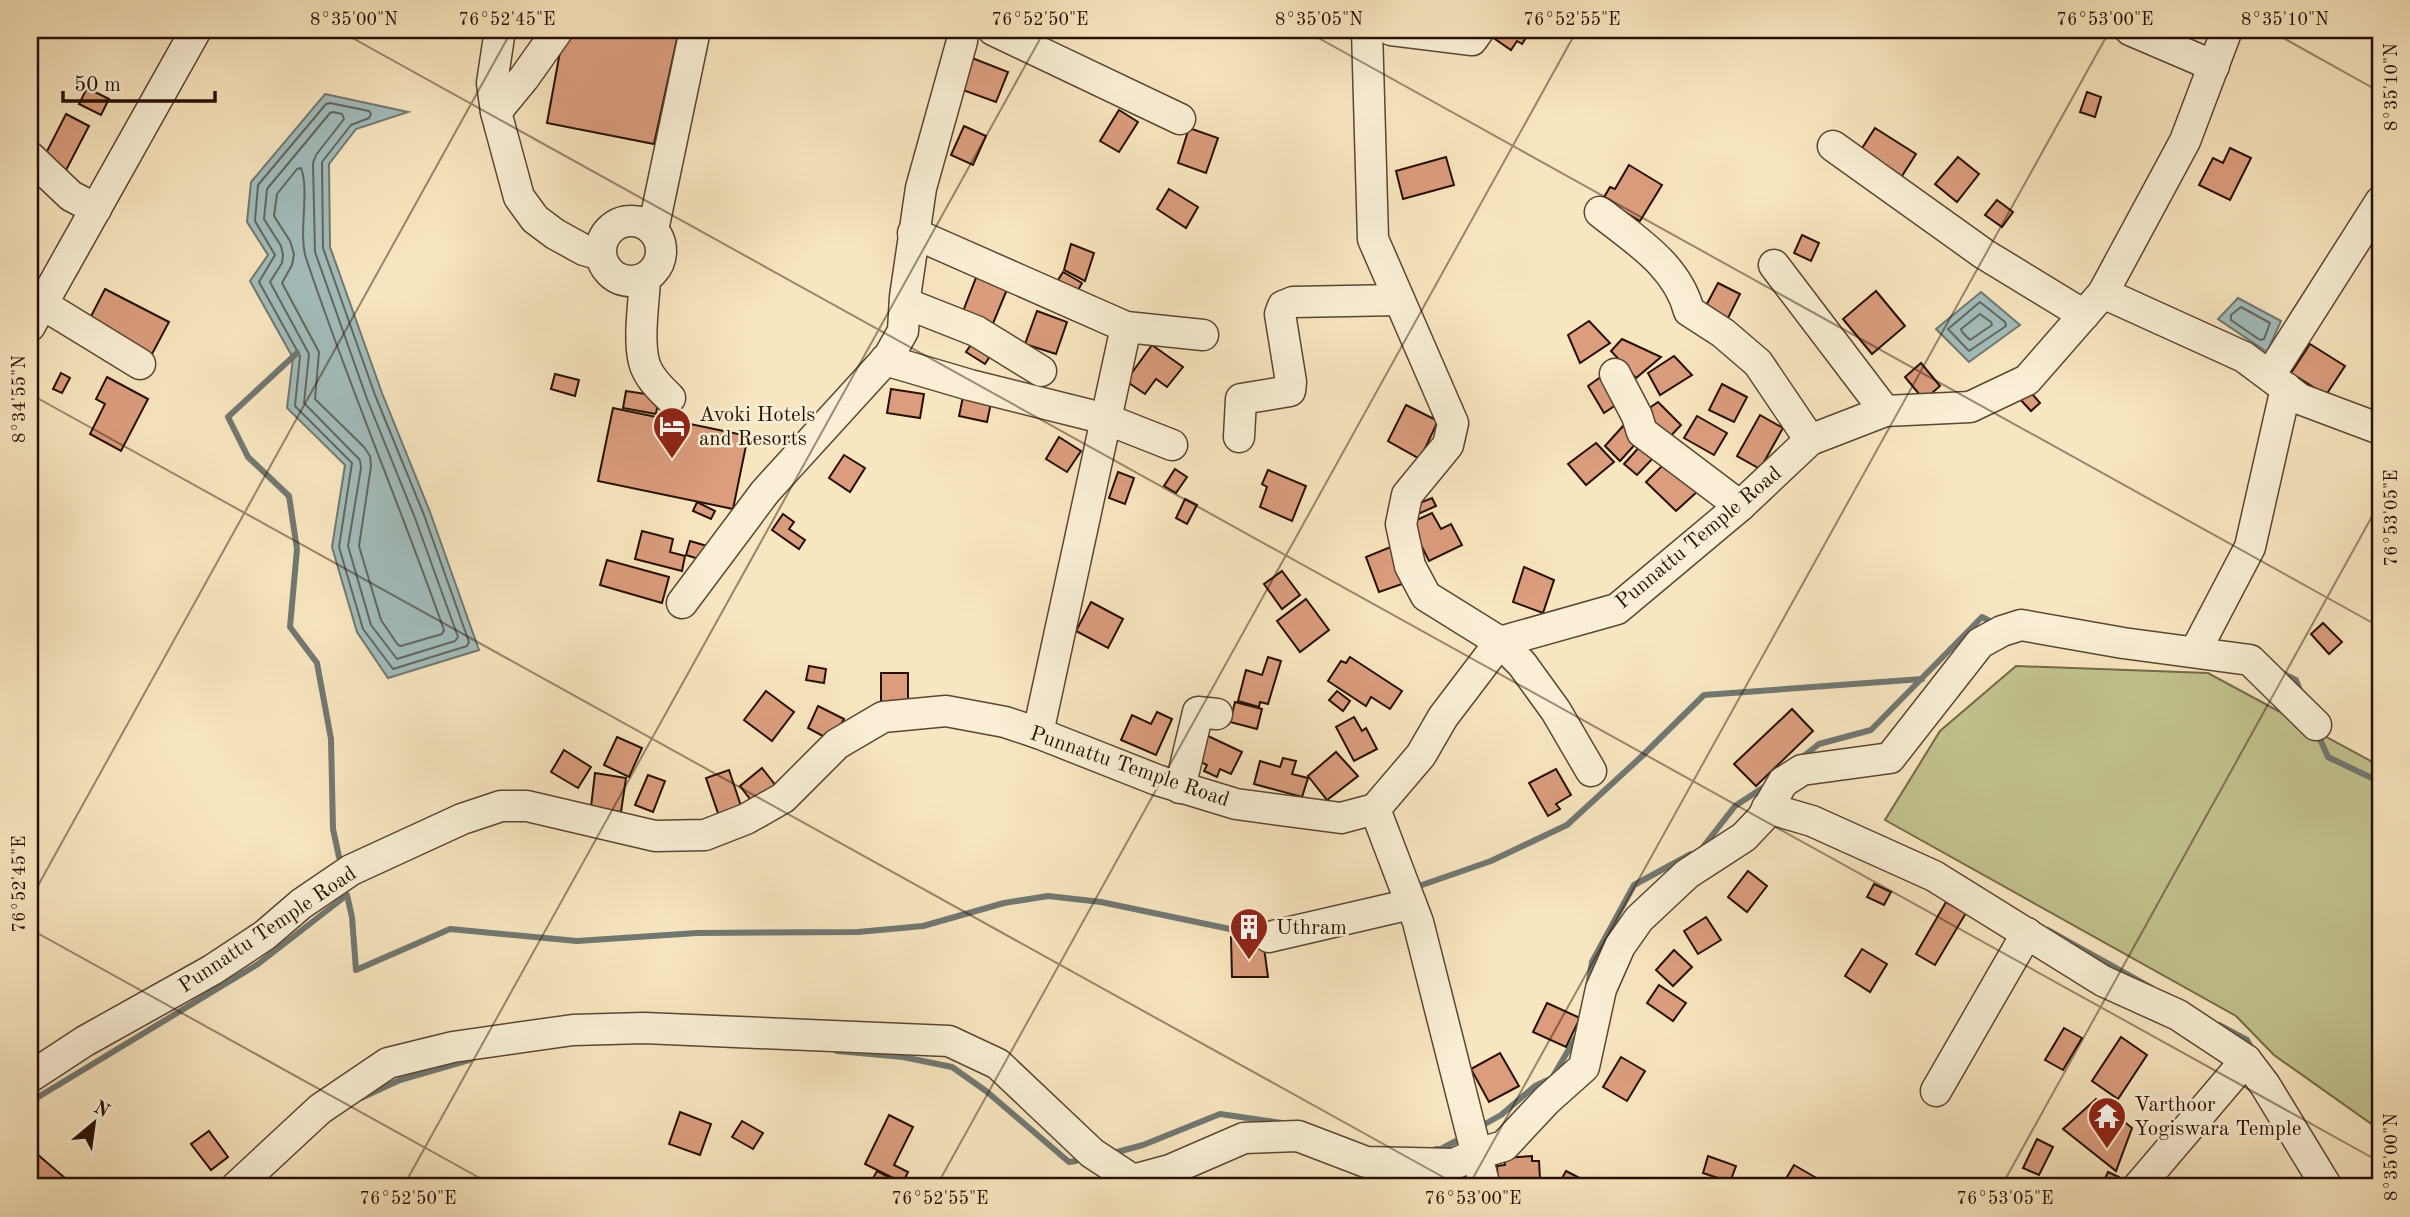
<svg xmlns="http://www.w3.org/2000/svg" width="2410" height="1217" font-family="'Old Standard TT',serif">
  <rect width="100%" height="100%" fill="#f8e6c0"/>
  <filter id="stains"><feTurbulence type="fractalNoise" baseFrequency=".00286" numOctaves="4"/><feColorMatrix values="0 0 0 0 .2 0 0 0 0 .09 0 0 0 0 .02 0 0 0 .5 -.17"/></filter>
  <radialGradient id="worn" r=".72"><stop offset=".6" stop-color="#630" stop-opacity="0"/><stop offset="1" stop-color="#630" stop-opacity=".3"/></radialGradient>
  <!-- green -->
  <path fill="#c2c38f" stroke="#746a48" stroke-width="2" d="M2016 666 2208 673 2380 766V1130L2274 1055 2236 1016 1885 820 1940 731Z"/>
  <!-- water -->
  <g fill="#a2bdbc" stroke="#717872" stroke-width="2">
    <path d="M325 94 408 112 356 129 329 164 330 247 382 393 430 512 479 650 388 678 357 632 332 547 345 465 287 408 293 358 250 281 268 255 247 222 251 182Z"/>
    <path d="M1981 292 2020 325 1969 362 1936 329Z"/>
    <path d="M2238 298 2281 321 2267 352 2218 319Z"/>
  </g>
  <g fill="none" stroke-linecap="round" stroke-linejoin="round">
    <!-- shore -->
    <g stroke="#64665f" stroke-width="2">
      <path d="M330 103 369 111 371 114 369 118 351 125 322 162 323 248 375 395 424 515 469 642 467 646 393 669 363 629 339 547 352 463 295 406 300 356 259 282 275 255 255 221 258 185 326 104Z"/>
      <path d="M333 112 342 114 344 119 316 155 313 163 315 252 367 399 415 518 458 637 455 641 397 659 371 625 348 546 361 468 360 460 304 403 309 354 270 282 282 263 283 255 281 246 264 219 267 189 330 113Z"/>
      <path d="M301 168C310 192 298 232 306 258 348 384 400 505 444 630L442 634 401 646 398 645 381 620 359 546 371 466 370 456 364 447 315 399 319 352 282 283 292 265 294 254 290 241 274 216 277 194 297 169Z"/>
      <path d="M1980 302 2005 322 2006 326 1969 351 1948 329Z"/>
      <path d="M2241 307 2270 323 2264 339 2260 340 2231 320V315Z"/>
      <path d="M1980 314 1991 322 1992 325 1970 340 1962 332 1961 329Z"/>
    </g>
    <!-- stream -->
    <g stroke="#717872" stroke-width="6">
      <path d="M297 353 228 417 248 457 289 496 297 549 290 627 317 663 331 739 333 829 339 857"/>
      <path d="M2280 672 2296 680 2301 693"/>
      <path d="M2317 732 2328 757 2380 782"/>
      <path d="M1800 759 1819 744 1871 730 1982 617 1988 620"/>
      <path d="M1703 847 1735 806 1767 785"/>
      <path d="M1422 885 1491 861 1567 825 1641 757 1704 695 1922 679"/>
      <path d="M2048 930 2152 988"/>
      <path d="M1588 988 1592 962 1634 885 1691 854"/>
      <path d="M2219 1025 2247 1040 2252 1049"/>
      <path d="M837 1051 903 1057 952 1067 986 1091 1069 1162 1076 1161"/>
      <path d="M361 1098 400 1080 469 1060"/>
      <path d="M30 1102 258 964 347 895 352 917 356 970 450 929 577 941 697 933 858 932 923 926 1004 903 1048 896 1101 902 1249 933 1264 929"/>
      <path d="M1485 1124 1501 1115 1535 1086 1552 1078 1579 1032"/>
      <path d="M1436 1149H1441L1456 1141"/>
      <path d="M1117 1152 1143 1145 1220 1114 1282 1123"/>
    </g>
  </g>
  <!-- building -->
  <g fill="#db9d7e" stroke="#271002" stroke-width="2">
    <path d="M564 30H679L654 144 547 123Z"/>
    <path d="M1497 30H1531L1522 44 1517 41 1511 50 1495 39 1500 32Z"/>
    <path d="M972 58 1008 72 996 102 960 89Z"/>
    <path d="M87 88 109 99 101 115 79 104Z"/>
    <path d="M2087 92 2101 97 2095 117 2080 112Z"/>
    <path d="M1119 110 1138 122 1119 152 1100 141Z"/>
    <path d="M66 114 89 126 64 174 41 163Z"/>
    <path d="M964 126 986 136 973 165 951 155Z"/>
    <path d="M1189 128 1218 138 1206 173 1178 163Z"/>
    <path d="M1875 128 1916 154 1900 179 1859 153Z"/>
    <path d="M2230 148 2251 158 2230 200 2199 185 2213 158 2223 163Z"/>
    <path d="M1446 157 1454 185 1403 199 1396 171Z"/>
    <path d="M1958 157 1979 174 1957 202 1935 184Z"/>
    <path d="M1629 165 1662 185 1640 221 1603 199 1610 187 1615 189Z"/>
    <path d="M1169 189 1198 207 1186 228 1157 209Z"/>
    <path d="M1997 200 2013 212 2002 227 1985 215Z"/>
    <path d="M1802 235 1819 243 1811 261 1794 253Z"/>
    <path d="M1071 244 1094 253 1085 281 1064 270Z"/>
    <path d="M1063 272 1082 283 1073 299 1053 288Z"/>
    <path d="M977 275 1008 287 992 326 962 314Z"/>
    <path d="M1718 283 1740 294 1723 328 1700 317Z"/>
    <path d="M105 289 169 322 152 354 88 322Z"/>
    <path d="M1876 291 1905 326 1872 354 1843 319Z"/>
    <path d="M1037 311 1067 322 1056 354 1025 344Z"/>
    <path d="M1589 321 1610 343 1580 363 1568 335Z"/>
    <path d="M977 336 996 347 985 364 966 352Z"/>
    <path d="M1622 339 1661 357 1636 378 1611 351Z"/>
    <path d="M2310 344 2345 366 2326 395 2291 373Z"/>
    <path d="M1152 345 1183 367 1167 387 1156 379 1145 394 1126 381Z"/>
    <path d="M1674 356 1692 375 1660 395 1648 373Z"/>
    <path d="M1921 363 1940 386 1924 400 1905 377Z"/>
    <path d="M61 373 70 378 62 393 53 389Z"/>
    <path d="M555 374 579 380 575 396 551 389Z"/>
    <path d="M1605 374 1623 400 1604 413 1588 386Z"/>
    <path d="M107 377 148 399 121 451 90 434 105 404 96 399Z"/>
    <path d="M1722 384 1747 397 1734 422 1709 410Z"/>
    <path d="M891 389 924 394 920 418 887 413Z"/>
    <path d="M2028 389 2040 403 2031 411 2018 397Z"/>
    <path d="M626 391 659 396 656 414 623 408Z"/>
    <path d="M964 392 992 398 987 422 959 416Z"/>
    <path d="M1658 402 1681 425 1666 441 1641 414Z"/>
    <path d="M1406 405 1438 421 1420 459 1388 441Z"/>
    <path d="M613 408 748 436 733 509 598 481Z"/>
    <path d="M1760 415 1783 428 1760 469 1737 456Z"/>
    <path d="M1697 416 1727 433 1714 455 1684 438Z"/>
    <path d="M1623 426 1639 440 1620 461 1605 446Z"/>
    <path d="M1059 437 1081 451 1067 472 1046 459Z"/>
    <path d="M1596 443 1614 462 1586 485 1568 464Z"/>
    <path d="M1643 443 1656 455 1637 475 1624 464Z"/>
    <path d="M844 455 865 468 850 492 829 478Z"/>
    <path d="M1666 462 1699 490 1676 511 1646 482Z"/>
    <path d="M1175 469 1187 477 1176 493 1164 486Z"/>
    <path d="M1268 470 1306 486 1292 521 1260 507 1267 487 1262 484Z"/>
    <path d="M1118 472 1134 478 1125 504 1109 498Z"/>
    <path d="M1432 498 1436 506 1409 518 1405 509Z"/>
    <path d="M1185 499 1197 505 1187 524 1176 518Z"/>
    <path d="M697 502 715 511 711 519 693 511Z"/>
    <path d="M1432 513 1441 529 1451 524 1462 545 1429 561 1410 523Z"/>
    <path d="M783 514 794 522 789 529 805 540 799 549 772 530Z"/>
    <path d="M642 531 673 539 670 552 685 556 682 571 635 559Z"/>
    <path d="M690 541 707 546 702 560 686 555Z"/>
    <path d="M1393 546 1408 582 1379 592 1366 557Z"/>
    <path d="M607 560 669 577 662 603 600 585Z"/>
    <path d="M1524 567 1554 580 1543 613 1513 602Z"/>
    <path d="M1282 571 1300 595 1282 609 1264 584Z"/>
    <path d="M1306 599 1329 630 1300 652 1277 621Z"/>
    <path d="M1091 602 1123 619 1108 648 1076 631Z"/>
    <path d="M2323 623 2342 642 2329 654 2311 634Z"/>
    <path d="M1268 657 1281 661 1268 704 1260 702 1259 707 1238 701 1246 670 1262 675Z"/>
    <path d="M1350 657 1402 691 1390 709 1371 697 1366 706 1328 681 1341 661 1346 663Z"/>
    <path d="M809 666 826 669 824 683 806 680Z"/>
    <rect x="881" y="673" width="27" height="34"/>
    <path d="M766 691 794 712 772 741 744 720Z"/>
    <path d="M1337 691 1350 701 1343 711 1329 700Z"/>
    <path d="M1235 702 1262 709 1257 729 1230 722Z"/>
    <path d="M818 706 844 719 832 741 808 728Z"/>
    <path d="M1792 709 1813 731 1756 786 1734 764Z"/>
    <path d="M1157 712 1172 719 1156 755 1121 740 1132 715 1151 724Z"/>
    <path d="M1354 717 1362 731 1366 728 1377 749 1354 761 1336 727Z"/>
    <path d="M1208 736 1242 752 1231 774 1220 769 1217 777 1204 771 1207 765 1197 760Z"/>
    <path d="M617 737 642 748 629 777 604 765Z"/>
    <path d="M564 750 591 767 578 788 551 772Z"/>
    <path d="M1336 752 1358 776 1327 800 1308 776Z"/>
    <path d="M1283 758 1296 761 1292 774 1308 778 1302 797 1254 784 1260 761 1280 767Z"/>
    <path d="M762 768 780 791 757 808 740 786Z"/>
    <path d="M1556 769 1571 795 1556 804 1560 809 1548 816 1529 783Z"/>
    <path d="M729 770 744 815 721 822 706 778Z"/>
    <path d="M595 773 626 778 621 812 591 807Z"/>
    <path d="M648 775 665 781 653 812 635 805Z"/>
    <path d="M1748 871 1767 886 1747 912 1728 897Z"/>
    <path d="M1874 884 1891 892 1884 905 1867 897Z"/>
    <path d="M1946 902 1966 913 1935 965 1916 954Z"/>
    <path d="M1706 917 1721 940 1698 954 1684 931Z"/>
    <path d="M1231 937 1263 940 1268 977H1232Z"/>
    <path d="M1862 949 1887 964 1870 992 1845 976Z"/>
    <path d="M1674 950 1692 967 1673 986 1656 970Z"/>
    <path d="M1659 985 1686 1003 1673 1021 1647 1003Z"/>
    <path d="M1547 1003 1580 1018 1566 1047 1533 1032Z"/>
    <path d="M2064 1028 2082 1038 2063 1070 2045 1060Z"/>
    <path d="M2121 1037 2147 1055 2118 1099 2092 1081Z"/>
    <path d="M1500 1053 1519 1086 1489 1102 1471 1069Z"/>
    <path d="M1621 1057 1645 1071 1627 1101 1603 1087Z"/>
    <path d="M2096 1099 2132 1128 2116 1171 2063 1129Z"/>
    <path d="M680 1112 711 1124 700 1155 669 1144Z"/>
    <path d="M889 1115 913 1127 894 1165 908 1172 903 1183 865 1164Z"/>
    <path d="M742 1121 763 1133 753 1149 732 1137Z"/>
    <path d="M209 1131 228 1157 211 1170 191 1144Z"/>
    <path d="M2037 1139 2053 1147 2039 1175 2023 1168Z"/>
    <path d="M30 1148 72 1184 69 1187H30V1176L32 1173 30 1171Z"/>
    <path d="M1532 1156V1161H1539L1540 1179 1535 1180 1536 1187H1498L1497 1166 1505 1165 1504 1158Z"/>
    <path d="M1708 1156 1736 1166 1730 1182 1703 1173Z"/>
    <path d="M1794 1165 1820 1180 1816 1187H1781Z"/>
    <path d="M877 1171 908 1187H868Z"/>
    <path d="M1566 1171 1597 1187H1557Z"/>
    <path d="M2108 1172 2119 1177 2114 1187 2102 1185Z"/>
  </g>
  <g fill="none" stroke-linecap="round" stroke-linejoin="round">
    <defs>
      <g id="minor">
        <path d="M500 30 492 83 496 112 519 197 535 219 555 234 584 250 601 255"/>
        <path d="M993 30 1180 119"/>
        <path d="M1367 30 1373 239 1453 423 1448 445 1407 495 1401 524 1410 566 1426 596 1500 642 1522 664 1556 711 1591 771"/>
        <path d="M1391 30 1472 40 1479 30"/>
        <path d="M2130 30 2214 66"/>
        <path d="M496 112 524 78 558 30"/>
        <path d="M1833 146 1984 254 2084 315"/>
        <path d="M30 157 71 196 96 209"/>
        <path d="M1600 212C1635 240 1677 265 1689 311L1723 333 1758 363 1810 440"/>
        <circle cx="631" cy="251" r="30"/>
        <path d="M653 230 695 30"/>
        <path d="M913 233 1126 327 1203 335"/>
        <path d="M1774 265 1885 411"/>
        <path d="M645 278C644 303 638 338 644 362 648 377 660 388 670 398"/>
        <path d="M2103 293 2244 357 2300 399 2380 429"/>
        <path d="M905 303 976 331 1041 371"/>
        <path d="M42 304 140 364"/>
        <path d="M30 326 196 30"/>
        <path d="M885 360 970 385 1106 419 1172 445"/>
        <path d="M1615 374 1637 416 1642 432 1740 506"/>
        <path d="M2270 375 2380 202"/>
        <path d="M1239 437 1241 399 1290 391 1291 382 1280 314 1283 306 1293 302 1399 300"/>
        <path d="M682 603 765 492 889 356 903 331 905 297 921 188 962 41 963 30"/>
        <path d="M2195 652 2250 547 2286 388"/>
        <path d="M1038 733 1126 327"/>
        <path d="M1180 788 1198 712 1217 714"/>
        <path d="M1767 808 1812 821 1934 876 2103 981 2178 1015 2246 1060 2265 1085 2327 1187"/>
        <path d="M1375 809 1418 922 1485 1187"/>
        <path d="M1269 937 1411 904"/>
        <path d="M30 1077 85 1041 212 970 265 935 301 904 351 870 462 819 501 806H527L655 836 705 835 746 819 783 798 837 744 883 717 946 711 1005 722 1038 733 1157 780 1236 804 1341 818 1375 809 1421 755 1443 717 1500 642 1617 609 1740 506 1810 440 1885 411 1970 407 2027 380 2103 293 2185 141 2227 30"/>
        <path d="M1936 1091 2027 933"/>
        <path d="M236 1187 320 1109 388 1063 453 1047 573 1030 644 1028 949 1041 998 1064 1092 1153 1133 1180 1170 1170 1244 1138 1298 1136 1366 1162 1454 1164 1476 1154 1504 1146 1547 1100 1584 1067 1601 989 1620 946 1639 919 1687 874 1744 837 1762 818 1783 782 1802 770 1890 758 1980 643 2002 631 2021 625 2123 643 2250 660 2316 725"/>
        <path d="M2138 1187 2246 1060"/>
      </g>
    </defs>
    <!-- minor casing -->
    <use href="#minor" stroke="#5b4632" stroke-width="33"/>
    <!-- minor -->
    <use href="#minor" stroke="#faefd6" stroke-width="30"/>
  </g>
  <!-- ticks -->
  <path fill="none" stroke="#271002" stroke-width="2" stroke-opacity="0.45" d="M338 30 2380 1162M1304 30 2380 627M2269 30 2380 92M30 394 1461 1187M30 900 512 30M30 929 496 1187M403 1187 1045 30M936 1187 1577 30M1468 1187 2110 30M2001 1187 2380 502"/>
  <!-- icons -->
  <defs>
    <symbol id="hotel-pin" viewBox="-11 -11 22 30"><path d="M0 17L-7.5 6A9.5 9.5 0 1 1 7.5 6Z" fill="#8f2418" stroke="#faefd6"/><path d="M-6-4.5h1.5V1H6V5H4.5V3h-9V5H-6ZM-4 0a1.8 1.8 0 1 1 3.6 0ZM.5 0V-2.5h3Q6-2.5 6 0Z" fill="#fff"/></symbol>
    <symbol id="building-pin" viewBox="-11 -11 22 30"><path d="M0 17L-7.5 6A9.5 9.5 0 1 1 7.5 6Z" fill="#8f2418" stroke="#faefd6"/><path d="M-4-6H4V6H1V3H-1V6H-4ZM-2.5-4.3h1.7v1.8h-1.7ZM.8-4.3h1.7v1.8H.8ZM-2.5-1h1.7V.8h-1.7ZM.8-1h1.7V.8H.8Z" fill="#fff"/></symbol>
    <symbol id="temple-pin" viewBox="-11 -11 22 30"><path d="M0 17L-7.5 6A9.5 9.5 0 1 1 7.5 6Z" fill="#8f2418" stroke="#faefd6"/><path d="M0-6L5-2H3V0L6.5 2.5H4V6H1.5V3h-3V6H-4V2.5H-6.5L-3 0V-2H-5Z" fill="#fff"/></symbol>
  </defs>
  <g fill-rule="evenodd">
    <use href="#hotel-pin" x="650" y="404" width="44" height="60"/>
    <use href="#building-pin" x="1227" y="905" width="44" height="60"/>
    <use href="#temple-pin" x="2085" y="1094" width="44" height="60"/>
  </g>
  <g text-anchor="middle" stroke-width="5" stroke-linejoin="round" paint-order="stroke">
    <!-- poi labels -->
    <g font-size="21" fill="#271002" stroke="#faefd6" text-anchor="start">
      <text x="699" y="421">Avoki Hotels<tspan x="699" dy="24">and Resorts</tspan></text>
      <text x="1276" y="934">Uthram</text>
      <text x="2134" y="1111">Varthoor<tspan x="2134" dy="24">Yogiswara Temple</tspan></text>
    </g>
    <!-- street labels -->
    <g font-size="21" fill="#271002" stroke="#faefd6">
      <text transform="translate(1698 537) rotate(-40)" y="7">Punnattu Temple Road</text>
      <text transform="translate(1130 766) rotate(19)" y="7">Punnattu Temple Road</text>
      <text transform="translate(267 929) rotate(-34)" y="7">Punnattu Temple Road</text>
    </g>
  </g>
  <!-- margin -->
  <rect width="2410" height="1217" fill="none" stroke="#f8e6c0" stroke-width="77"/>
  <!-- north arrow -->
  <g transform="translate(94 1123) rotate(29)" stroke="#faefd6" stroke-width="5" paint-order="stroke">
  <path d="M0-5L12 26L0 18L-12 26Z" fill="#271002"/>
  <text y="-10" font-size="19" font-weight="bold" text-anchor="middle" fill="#271002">N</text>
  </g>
  <!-- scale -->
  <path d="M63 91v10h152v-10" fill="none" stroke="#271002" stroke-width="3.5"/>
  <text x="74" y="91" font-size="21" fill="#271002" stroke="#faefd6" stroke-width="5" paint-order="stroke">50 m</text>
  <rect x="38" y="38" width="2334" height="1140" fill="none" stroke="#271002" stroke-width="2.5"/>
  <g font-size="18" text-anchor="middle" fill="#271002">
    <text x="354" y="25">8°35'00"N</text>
    <text x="507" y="25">76°52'45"E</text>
    <text x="1040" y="25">76°52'50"E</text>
    <text x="1319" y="25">8°35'05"N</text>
    <text x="1572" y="25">76°52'55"E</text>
    <text x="2105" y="25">76°53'00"E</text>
    <text x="2285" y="25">8°35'10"N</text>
    <text transform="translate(2391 87) rotate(-90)" y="6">8°35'10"N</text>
    <text transform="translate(19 399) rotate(-90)" y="6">8°34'55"N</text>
    <text transform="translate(2391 518) rotate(-90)" y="6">76°53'05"E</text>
    <text transform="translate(19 884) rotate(-90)" y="6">76°52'45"E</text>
    <text transform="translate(2391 1157) rotate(-90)" y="6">8°35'00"N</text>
    <text x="408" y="1204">76°52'50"E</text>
    <text x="940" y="1204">76°52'55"E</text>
    <text x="1473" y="1204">76°53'00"E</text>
    <text x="2005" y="1204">76°53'05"E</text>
  </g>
  <rect width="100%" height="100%" filter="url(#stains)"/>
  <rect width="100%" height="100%" fill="url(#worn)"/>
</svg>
